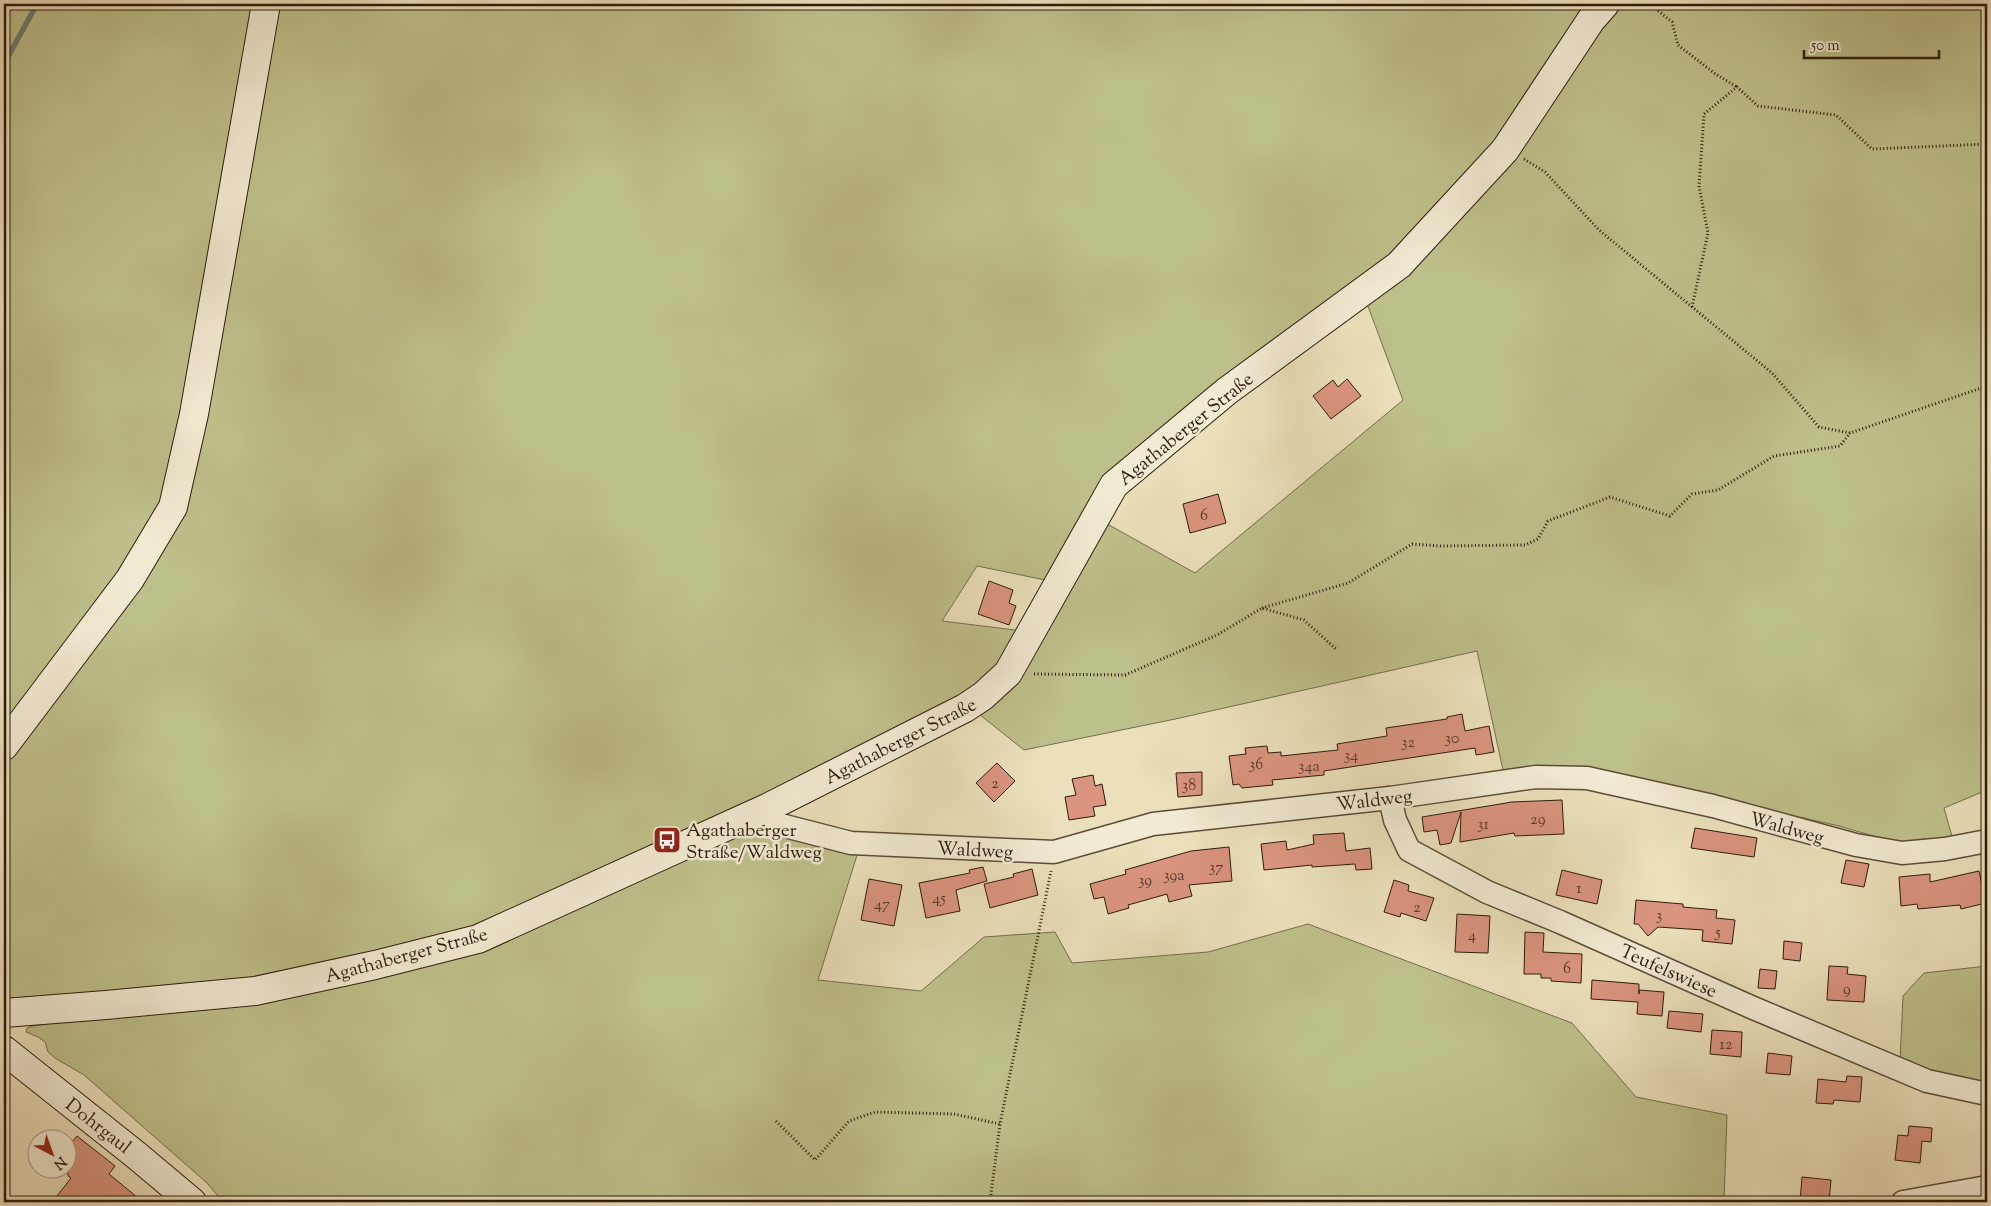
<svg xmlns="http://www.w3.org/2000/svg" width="1991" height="1206" font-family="'Sorts Mill Goudy',serif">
  <rect width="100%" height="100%" fill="#ebe0bb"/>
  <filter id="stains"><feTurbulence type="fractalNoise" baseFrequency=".004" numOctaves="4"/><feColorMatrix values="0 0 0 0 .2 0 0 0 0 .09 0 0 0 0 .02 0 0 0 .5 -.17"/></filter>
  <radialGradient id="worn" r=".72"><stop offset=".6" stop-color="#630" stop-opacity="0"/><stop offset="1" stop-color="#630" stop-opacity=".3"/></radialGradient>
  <!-- green -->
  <g fill="#bec08b" stroke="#766e4c">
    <path d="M4 4H257L186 400 160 511 107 596 4 730Z"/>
    <path d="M279 4H1987V790L1944 808 1953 840 1901 844 1839 826 1606 773 1503 770 1477 651 1180 718 1024 750 974 710 1102 521 1195 573 1403 400 1360 285 1108 479 1050 581 977 566 942 621 1023 631 1003 666 957 705 478 930 256 983 4 1002V762L147 577Z"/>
    <path d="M777 833 858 852 818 980 921 991 984 937 1055 932 1072 963 1208 952 1308 924 1572 1023 1636 1097 1727 1115 1724 1202H223L207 1183 84 1075 55 1058 48 1052 45 1042 38 1037 26 1032 27 1028 33 1026 376 974 739 835Z"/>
    <path d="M1987 966V1087L1900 1062 1903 996 1924 973Z"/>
  </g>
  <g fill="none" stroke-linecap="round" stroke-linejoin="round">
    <!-- stream -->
    <path stroke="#6f7b74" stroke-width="5.5" d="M4 64 37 4"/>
  </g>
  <!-- building -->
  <g fill="#da947f" stroke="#2d1b0d">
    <path d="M1347 379 1361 396 1331 419 1313 396 1333 380 1338 387Z"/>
    <path d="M1218 494 1226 523 1190 533 1183 504Z"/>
    <path d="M989 581 1013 590 1009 603 1016 606 1009 625 978 614Z"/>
    <path d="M1462 714 1465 731 1489 726 1494 752 1476 755 1475 748 1324 771V775L1272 780 1273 785 1242 788 1239 784 1233 785 1229 756 1246 754 1245 748 1267 746 1268 753 1281 752V756L1338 750 1337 744 1387 736 1386 728 1447 719V717Z"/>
    <path d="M997 763 1015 781 994 802 976 783Z"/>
    <path d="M1202 772V795L1178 797 1176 773Z"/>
    <path d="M1093 775 1095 786 1102 784 1106 805 1093 807 1095 816 1069 820 1065 797 1076 795 1072 779Z"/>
    <path d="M1562 800 1564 834 1515 836 1514 833 1460 842 1461 812 1451 843 1440 845 1437 830 1424 832 1422 817 1512 802Z"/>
    <path d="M1695 828 1757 838 1754 857 1691 848Z"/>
    <path d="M1344 833 1346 851 1370 848 1372 869 1356 870 1355 864 1312 867V865L1264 870 1261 844 1286 841 1287 850 1314 844 1313 835Z"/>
    <path d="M1229 847 1232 881 1189 885 1192 896 1169 902 1167 894 1128 905 1129 908 1108 914 1104 897 1094 899 1090 884 1126 874 1125 870 1191 851Z"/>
    <path d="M1846 860 1869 864 1864 887 1841 883Z"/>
    <path d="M983 867 987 881 956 890 960 911 926 918 919 883 970 873 969 870Z"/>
    <path d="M1032 869 1038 895 990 908 984 884 1014 877 1013 874Z"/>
    <path d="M1562 870 1602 880 1597 904 1556 895Z"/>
    <path d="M1979 871 1986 903 1961 909 1960 905 1918 909 1917 904 1901 906 1899 877 1930 874V882Z"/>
    <path d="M869 879 902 885 894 926 861 920Z"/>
    <path d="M1394 880 1409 885 1408 891 1434 898 1426 921 1401 913 1400 917 1384 912Z"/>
    <path d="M1636 900 1683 904V907L1717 910 1716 918 1735 920 1732 944 1702 941 1703 930 1658 927 1648 936 1638 924H1634Z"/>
    <path d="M1457 914 1490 916 1488 953 1455 952Z"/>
    <path d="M1525 932 1544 933 1543 952 1582 954 1581 983 1551 981V978H1541V974H1524Z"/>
    <path d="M1784 941 1802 943 1800 961 1783 959Z"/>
    <path d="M1829 966 1848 967 1847 974 1866 976 1864 1002 1827 1000Z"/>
    <path d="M1760 969 1777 971 1775 989 1758 988Z"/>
    <path d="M1592 980 1639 984V994V990L1664 992 1662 1016 1637 1014 1638 1002 1591 999Z"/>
    <path d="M1669 1011 1703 1014 1701 1032 1667 1028Z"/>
    <path d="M1712 1030 1742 1032 1741 1057 1710 1054Z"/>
    <path d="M1768 1053 1792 1056 1790 1075 1766 1073Z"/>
    <path d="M1847 1076 1862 1077 1860 1102 1834 1100 1833 1104 1816 1103 1818 1079 1846 1082Z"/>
    <path d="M1909 1126 1932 1128 1931 1142 1922 1141 1920 1163 1895 1160 1898 1135 1908 1136Z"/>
    <path d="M77 1136 115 1166 109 1174 143 1202H66L57 1196 71 1178 68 1176V1147Z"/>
    <path d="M1802 1177 1831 1180 1829 1202H1800Z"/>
  </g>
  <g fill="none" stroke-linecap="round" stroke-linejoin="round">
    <defs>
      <g id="street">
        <path d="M1390 798 1395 820 1409 850 1487 892 1560 922 1751 1007 1927 1081 1987 1094"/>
        <path d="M767 808 777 824 851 843 1054 852 1153 824 1390 798 1536 777 1587 778 1713 806 1856 845 1902 853 1945 849 1987 841"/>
        <path d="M1903 1202 1987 1187"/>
      </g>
      <g id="secondary">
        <path d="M4 746 130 579 173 507 194 414 266 4"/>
        <path d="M4 1013 106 1005 255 991 375 965 478 939 767 808 965 708 983 696 1008 673 1114 485 1227 391 1399 265 1505 150 1591 20 1605 4"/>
        <path d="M4 1050 136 1155 192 1202"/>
      </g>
    </defs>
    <!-- street casing -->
    <use href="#street" stroke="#5c4c38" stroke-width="25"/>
    <!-- secondary casing -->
    <use href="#secondary" stroke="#2d1b0d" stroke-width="30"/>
    <!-- path -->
    <g stroke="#2d1b0d" stroke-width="3" stroke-dasharray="1 2.5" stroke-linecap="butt">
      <path d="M1650 4 1672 22 1678 45 1714 73 1737 87"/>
      <path d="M1524 159 1545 172 1599 230 1772 373 1819 427 1850 433 1987 386"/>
      <path d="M1692 307 1708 233 1699 186 1704 114 1737 87 1758 106 1836 115 1872 149 1987 144"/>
      <path d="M1262 608 1348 583 1412 544 1440 546 1525 545 1538 539 1548 521 1610 497 1670 516 1692 494 1718 490 1774 456 1840 446 1850 433"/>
      <path d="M1034 674 1125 675 1217 635 1262 608 1304 620 1337 650"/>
      <path d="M776 1121 815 1160 849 1121 875 1112 954 1114 1000 1124"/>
      <path d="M990 1202 1000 1124 1051 871"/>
    </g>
    <!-- street -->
    <use href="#street" stroke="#f2ebd3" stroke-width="22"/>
    <!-- secondary -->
    <use href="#secondary" stroke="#f2ebd3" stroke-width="28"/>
  </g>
  <!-- icons -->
  <defs>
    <symbol id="bus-square" viewBox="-11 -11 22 22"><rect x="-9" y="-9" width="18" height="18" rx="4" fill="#8f2418" stroke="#f2ebd3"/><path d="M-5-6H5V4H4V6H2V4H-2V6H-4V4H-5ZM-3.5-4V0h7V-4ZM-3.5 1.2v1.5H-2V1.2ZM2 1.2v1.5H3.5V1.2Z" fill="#fff"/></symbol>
  </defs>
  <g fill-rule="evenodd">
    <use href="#bus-square" x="651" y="824" width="32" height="32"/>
  </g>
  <g text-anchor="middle" stroke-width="5" stroke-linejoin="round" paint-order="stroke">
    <!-- number labels -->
    <g font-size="16" fill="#58392a">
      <text x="1204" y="520">6</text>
      <text x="1452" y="743">30</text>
      <text x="1408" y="747">32</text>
      <text x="1351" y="760">34</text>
      <text x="1256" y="769">36</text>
      <text x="1309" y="771">34a</text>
      <text x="995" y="788">2</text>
      <text x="1189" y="790">38</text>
      <text x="1538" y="824">29</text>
      <text x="1483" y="829">31</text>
      <text x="1216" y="872">37</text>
      <text x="1174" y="880">39a</text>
      <text x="1145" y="885">39</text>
      <text x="1579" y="893">1</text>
      <text x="939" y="903">45</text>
      <text x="882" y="909">47</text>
      <text x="1417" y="912">2</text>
      <text x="1659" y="920">3</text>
      <text x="1718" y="937">5</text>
      <text x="1472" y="940">4</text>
      <text x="1567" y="973">6</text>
      <text x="1847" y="994">9</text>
      <text x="1726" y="1049">12</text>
    </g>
    <!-- street labels -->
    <g font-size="19" fill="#2d1b0d" stroke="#f2ebd3">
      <text transform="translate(1185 428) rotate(-39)" y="7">Agathaberger Straße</text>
      <text transform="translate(900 740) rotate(-27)" y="7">Agathaberger Straße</text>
      <text transform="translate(1374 799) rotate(-7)" y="7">Waldweg</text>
      <text transform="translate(1787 827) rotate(15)" y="7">Waldweg</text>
      <text transform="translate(975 849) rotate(3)" y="7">Waldweg</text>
      <text transform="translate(406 954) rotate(-15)" y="7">Agathaberger Straße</text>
      <text transform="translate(1669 970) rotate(24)" y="7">Teufelswiese</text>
      <text transform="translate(99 1125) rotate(38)" y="7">Dohrgaul</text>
    </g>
    <!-- poi labels -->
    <g font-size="19" fill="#2d1b0d" stroke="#f2ebd3" text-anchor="start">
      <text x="686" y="836">Agathaberger<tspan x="686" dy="22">Straße/Waldweg</tspan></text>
    </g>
  </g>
  <!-- margin -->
  <rect width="1991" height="1206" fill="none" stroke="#ebe0bb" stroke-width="20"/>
  <rect x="5" y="5" width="1981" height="1196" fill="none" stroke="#2d1b0d" stroke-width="2.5"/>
  <rect x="10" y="10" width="1971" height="1186" fill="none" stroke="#2d1b0d"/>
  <!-- north arrow -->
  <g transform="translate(52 1154) rotate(139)"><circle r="24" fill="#f2ebd3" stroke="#a39884"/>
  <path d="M0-4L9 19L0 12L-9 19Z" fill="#8f2418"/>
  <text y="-8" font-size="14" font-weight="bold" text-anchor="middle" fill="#2d1b0d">N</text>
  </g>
  <!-- scale -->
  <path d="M1804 50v8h135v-8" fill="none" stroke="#2d1b0d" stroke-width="2.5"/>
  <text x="1811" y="50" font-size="15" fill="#2d1b0d" stroke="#f2ebd3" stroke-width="4" paint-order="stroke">50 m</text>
  <rect width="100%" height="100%" filter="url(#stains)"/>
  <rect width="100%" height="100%" fill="url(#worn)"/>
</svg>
